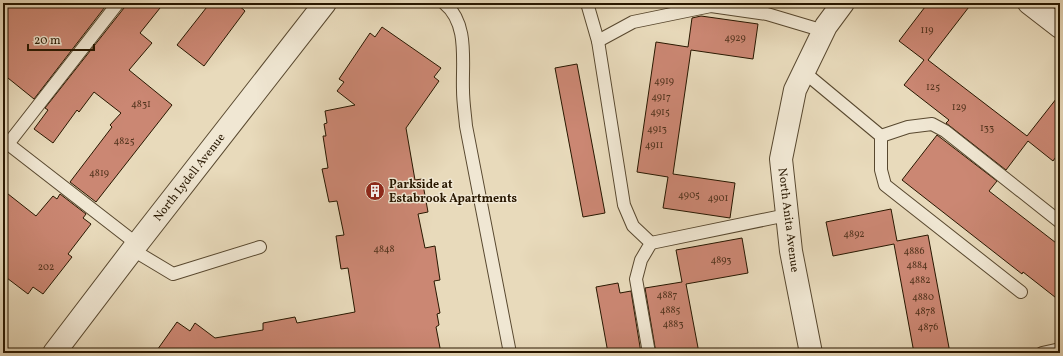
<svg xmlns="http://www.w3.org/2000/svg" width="1063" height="356" font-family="Vollkorn,serif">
  <rect width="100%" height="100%" fill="#e8dabb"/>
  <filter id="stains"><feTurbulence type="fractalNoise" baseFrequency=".005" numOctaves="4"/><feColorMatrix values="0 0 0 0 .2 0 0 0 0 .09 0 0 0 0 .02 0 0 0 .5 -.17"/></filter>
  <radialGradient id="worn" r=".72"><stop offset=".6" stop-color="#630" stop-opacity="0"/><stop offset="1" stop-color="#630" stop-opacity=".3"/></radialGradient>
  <!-- building -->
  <g fill="#cb8773" stroke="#281700">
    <path d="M3 3H108L34 99 3 74Z"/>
    <path d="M125 3H164L140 33 152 43 129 70 172 105 96 202 70 182 112 127 110 125 121 113 94 92 79 112 77 110 53 143 34 129 48 110 45 108 124 8Z"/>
    <path d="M210 3H236L245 11 204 66 177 45Z"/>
    <path d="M928 3H972L928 60 1027 136 1060 94V151L1053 161 1028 141 1006 170 946 123 949 120 904 85 924 60 899 41Z"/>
    <path d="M701 16 758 24 753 59 691 50 673 174 735 183 730 218 663 208 668 177 637 172 656 42 688 47 692 18Z"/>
    <path d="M382 27 441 68 434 77 439 81 406 128 415 180 422 179 428 212 418 214 425 248 435 246 440 280 434 281 440 313 437 314 439 325 436 327 441 353H155L177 322 190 331 195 323 215 338 263 330V323L295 317 297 323 355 312 348 268 341 269 336 236 344 235 337 201 329 202 322 169 328 168 323 136H326L324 124 327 123 325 111 355 105 337 91 344 82 339 79 370 33 375 37Z"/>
    <path d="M577 64 605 213 583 217 555 68Z"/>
    <path d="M937 135 997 181 989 191 1060 246V301L1023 272 1022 274 902 180Z"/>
    <path d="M3 190 36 216 53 196 57 199 60 194 86 214 83 218 91 224 68 254 72 257 43 294 33 287 28 294 3 275Z"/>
    <path d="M891 209 897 241 928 235 950 353H914L894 244 833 256 826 222Z"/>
    <path d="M742 238 748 273 686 284 699 353H656L645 288 682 282 676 250Z"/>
    <path d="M618 283 620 293 631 291 641 353H608L596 287Z"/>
  </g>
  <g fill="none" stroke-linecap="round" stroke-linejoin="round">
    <defs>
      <g id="lane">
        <path d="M444 3C469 23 462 61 463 90 463 102 465 114 466 126L510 353"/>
        <path d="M587 3 598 41 624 205 633 226 651 243 641 260 636 279 649 353"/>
        <path d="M598 41 633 22 711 6 767 14 824 31"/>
        <path d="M804 72 881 136V170L885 185 1021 292"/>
        <path d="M881 136 908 127 932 124 945 131 1060 222"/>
        <path d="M3 140 137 244"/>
        <path d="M8 144 118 3"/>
        <path d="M651 243 787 215"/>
        <path d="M133 250 173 274 260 247"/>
        <path d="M1042 353 1060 349"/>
      </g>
      <g id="street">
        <path d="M1029 3 1060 27"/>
        <path d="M54 353 137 244 325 3"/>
        <path d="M811 353 791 251 781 159 795 90 826 26 843 3"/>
      </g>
    </defs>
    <!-- lane casing -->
    <use href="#lane" stroke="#58482f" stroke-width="14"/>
    <!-- street casing -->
    <use href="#street" stroke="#58482f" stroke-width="24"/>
    <!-- lane -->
    <use href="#lane" stroke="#f0e7d3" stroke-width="12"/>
    <!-- street -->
    <use href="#street" stroke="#f0e7d3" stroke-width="22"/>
  </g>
  <!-- icons -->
  <defs>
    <symbol id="building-disc" viewBox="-11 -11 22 22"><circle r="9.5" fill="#8f2418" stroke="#f0e7d3"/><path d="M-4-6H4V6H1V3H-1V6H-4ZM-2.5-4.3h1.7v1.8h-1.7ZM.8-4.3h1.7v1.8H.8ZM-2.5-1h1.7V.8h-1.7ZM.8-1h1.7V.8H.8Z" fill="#fff"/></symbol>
  </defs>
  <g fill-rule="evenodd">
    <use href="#building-disc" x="364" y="180" width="22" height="22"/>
  </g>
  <g text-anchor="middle" stroke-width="3" stroke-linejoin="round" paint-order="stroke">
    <!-- number labels -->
    <g font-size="10" fill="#51331d">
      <text x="927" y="33">119</text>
      <text x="735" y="41">4929</text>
      <text x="664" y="84">4919</text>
      <text x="933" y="90">125</text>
      <text x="661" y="100">4917</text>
      <text x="141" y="107">4831</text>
      <text x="959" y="110">129</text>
      <text x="660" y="115">4915</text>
      <text x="987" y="131">133</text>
      <text x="657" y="132">4913</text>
      <text x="124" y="144">4825</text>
      <text x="654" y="148">4911</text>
      <text x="99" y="176">4819</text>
      <text x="689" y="198">4905</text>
      <text x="718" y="201">4901</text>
      <text x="854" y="237">4892</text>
      <text x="384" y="252">4848</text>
      <text x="914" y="254">4886</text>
      <text x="721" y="263">4893</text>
      <text x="917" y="268">4884</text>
      <text x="46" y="270">202</text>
      <text x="920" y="283">4882</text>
      <text x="667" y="298">4887</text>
      <text x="923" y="300">4880</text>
      <text x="670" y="313">4885</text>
      <text x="925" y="314">4878</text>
      <text x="673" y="327">4883</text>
      <text x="928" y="330">4876</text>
    </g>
    <!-- street labels -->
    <g font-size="12" fill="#281700" stroke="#f0e7d3">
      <text transform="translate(189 177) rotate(-52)" y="4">North Lydell Avenue</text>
      <text transform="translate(789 220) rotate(83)" y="4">North Anita Avenue</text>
    </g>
    <!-- poi labels -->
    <g font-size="12" font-weight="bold" fill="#281700" stroke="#f0e7d3" text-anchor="start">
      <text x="389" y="188">Parkside at<tspan x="389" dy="14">Estabrook Apartments</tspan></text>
    </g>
  </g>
  <!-- margin -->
  <rect width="1063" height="356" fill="none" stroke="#e8dabb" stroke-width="16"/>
  <rect x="4" y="4" width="1055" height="348" fill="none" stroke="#281700" stroke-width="2"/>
  <rect x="8" y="8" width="1047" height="340" fill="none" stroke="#281700"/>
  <!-- scale -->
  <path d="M28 44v6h66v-6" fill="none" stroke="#281700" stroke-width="2"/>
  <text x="34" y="44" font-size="12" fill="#281700" stroke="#f0e7d3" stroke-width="3" paint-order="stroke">20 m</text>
  <rect width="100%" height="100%" filter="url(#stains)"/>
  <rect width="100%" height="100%" fill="url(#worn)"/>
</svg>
